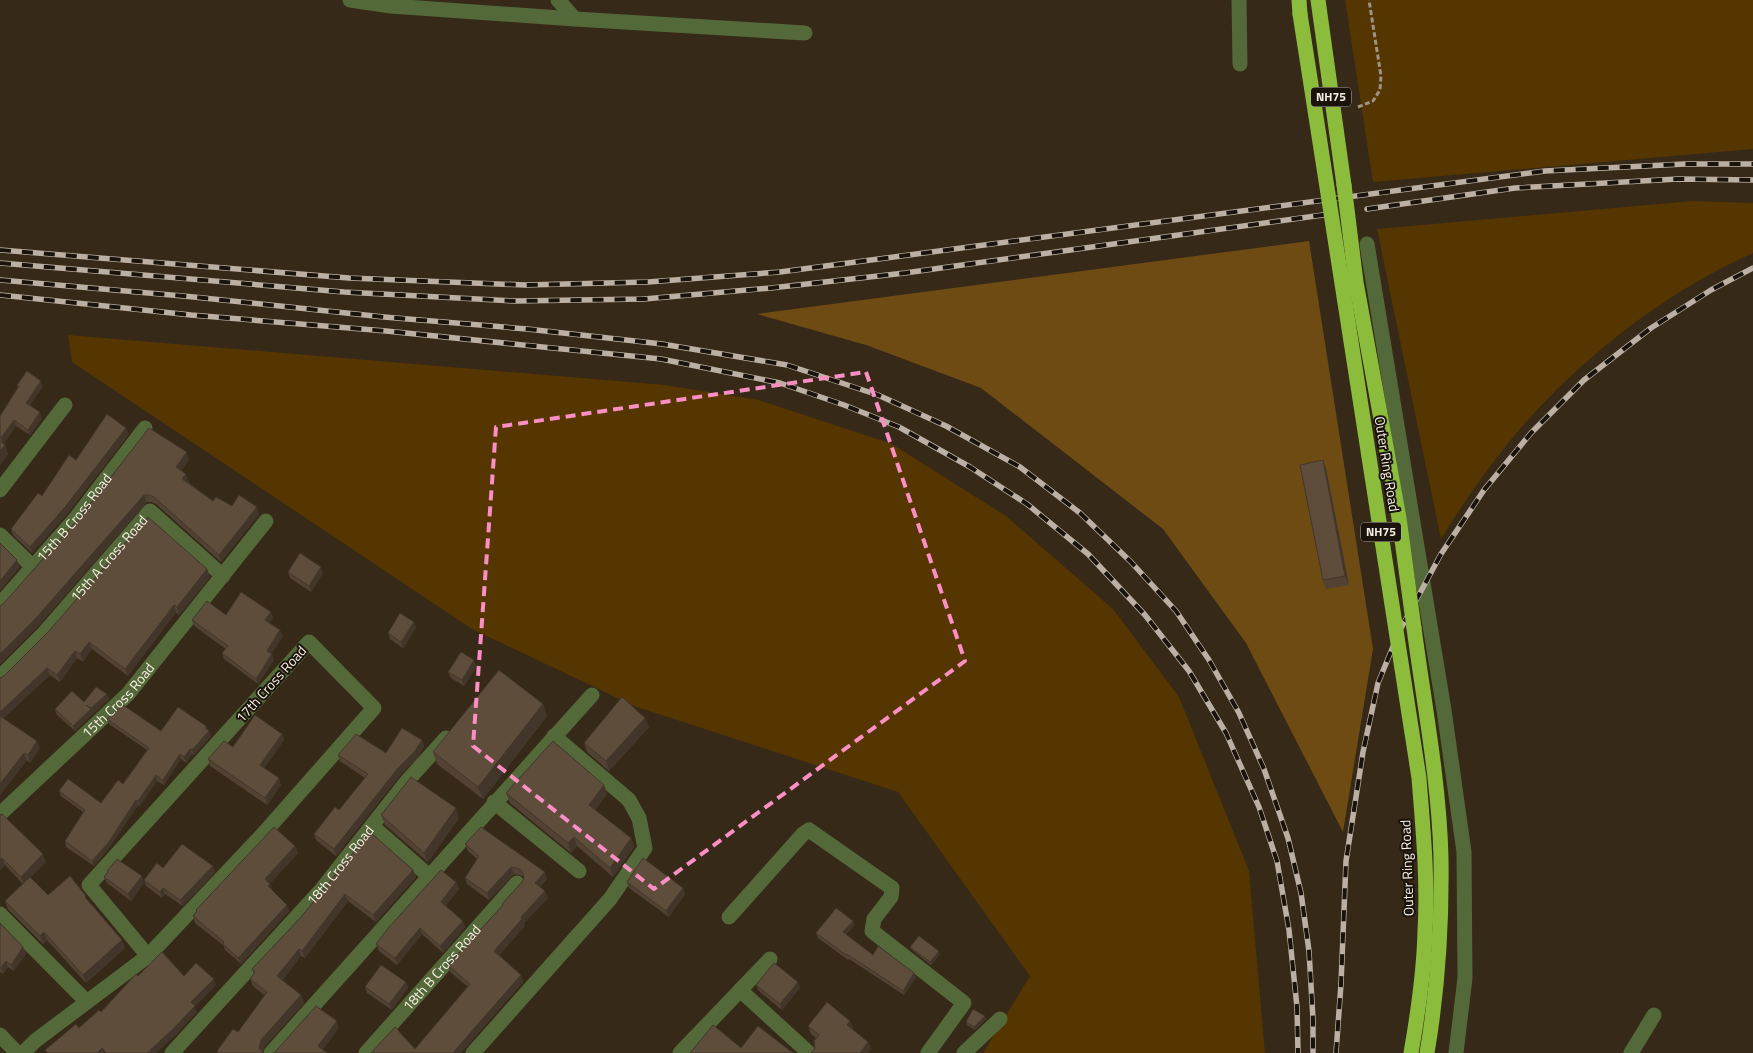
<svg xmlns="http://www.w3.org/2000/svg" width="1753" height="1053" font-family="'Titillium Web',sans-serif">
  <rect width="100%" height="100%" fill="#362917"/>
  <!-- green -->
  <g fill="#553500">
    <path d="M1345 0H1753V149L1373 182Z"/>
    <path d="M1692 201 1753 203V253C1661 294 1572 365 1509 442 1484 473 1462 505 1441 539L1377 229Z"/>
    <path d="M68 335 665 385 759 400 892 444 1006 516 1113 609 1179 697 1249 871 1265 1053H983L1030 976 898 792 634 706 472 629 72 362Z"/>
  </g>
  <!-- forest -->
  <path fill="#6f4b14" d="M1309 241 1373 649 1343 832 1246 643 1163 529 981 388 866 345 757 314Z"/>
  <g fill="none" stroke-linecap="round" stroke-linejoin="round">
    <!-- path -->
    <path stroke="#9e9385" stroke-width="3" stroke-dasharray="5 2.5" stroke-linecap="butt" d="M1358 107 1373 101 1380 90 1381 76 1369 0"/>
    <!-- minor -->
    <g stroke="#54693a" stroke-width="15">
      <path d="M350 0 391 6 575 19"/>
      <path d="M558 0 575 19 805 33"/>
      <path d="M1239 0 1240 64"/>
      <path d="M1367 244 1444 710 1464 852 1465 978 1456 1053"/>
      <path d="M0 490 65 405"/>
      <path d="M0 535 33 567"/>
      <path id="s1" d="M0 604 75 519 145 428"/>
      <path id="s2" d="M0 677 45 632 150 511 223 576"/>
      <path d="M494 802 579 871"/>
      <path id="s3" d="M0 814 128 694 266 521"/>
      <path d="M372 826 429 876"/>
      <path d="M0 914 87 1002"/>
      <path d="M729 917 803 834 809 830 892 888 891 897 874 919 872 931 964 1003 928 1053"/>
      <path d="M740 990 809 1053"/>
      <path d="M0 1035 17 1053"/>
      <path d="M23 1053 35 1041 148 956 264 833 374 708 309 642 89 885 148 956"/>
      <path id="s4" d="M172 1053 322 889 408 780 446 738"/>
      <path d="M271 1053 592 695"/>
      <path id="s5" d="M366 1053 517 883"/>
      <path d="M473 1053 610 899 645 848 639 818 629 800 554 736"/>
      <path d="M680 1053 770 959"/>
      <path d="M964 1053 1000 1019"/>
      <path d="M1631 1053 1654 1015"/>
    </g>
    <!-- highway -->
    <g stroke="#8bbc3c" stroke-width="15">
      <path d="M1299 0 1300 14"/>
      <path d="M1318 0 1344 185"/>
      <path d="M1414 628C1424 704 1439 780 1441 857 1442 923 1438 988 1427 1053"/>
    </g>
    <defs>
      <g id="rail">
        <path d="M1367 209 1515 188 1678 179 1753 180"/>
        <path d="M0 250 349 278 525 285 648 282 780 272 1545 171 1685 164H1753"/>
        <path d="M0 263 344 292 515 301 644 299 771 288 905 273 1330 214"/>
        <path d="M0 280 194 297 384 317 527 329 662 344 787 365 878 395 946 426 1020 467 1080 513 1131 562 1176 611 1209 660 1239 713 1264 769 1288 838 1301 893 1309 951 1313 1019V1053"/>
        <path d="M0 295 191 315 386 331 661 359 780 383 844 405 899 427 970 467 1027 504 1088 554 1145 615 1189 671 1226 733 1259 807 1277 861 1289 930 1297 1007 1298 1053"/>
        <path d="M1336 1053 1341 984 1346 861 1363 752 1378 683 1399 632 1441 554 1484 490 1531 433 1584 380 1651 328 1711 290 1753 268"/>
      </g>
    </defs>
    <!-- rail casing -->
    <use href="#rail" stroke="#bbb0a3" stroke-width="5.5"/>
    <!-- rail -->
    <use href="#rail" stroke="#19130b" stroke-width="4" stroke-dasharray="11" stroke-linecap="butt"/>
    <!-- highway-bridge -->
    <g stroke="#8bbc3c" stroke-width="15">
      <path d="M1300 14 1419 778C1423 829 1428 880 1425 931 1424 972 1418 1013 1411 1053"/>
      <path d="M1344 185 1356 282 1399 518 1414 628"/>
    </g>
  </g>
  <!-- wall -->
  <g fill="#524234">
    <path d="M17 385 43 386 30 405 42 418 30 435 16 426 3 444 5 445 8 454 0 465V416L18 388Z"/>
    <path d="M129 434 68 513 32 553 13 535 11 529 76 460Z"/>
    <path d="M189 460 181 470 189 481 188 482 213 501 259 514 221 562 156 504 151 502H147L38 626 0 664V606Z"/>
    <path d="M1326 469 1349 585 1326 589 1323 580Z"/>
    <path d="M207 569 210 577 179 615 176 612 128 676 92 649 83 662 77 658 60 682 50 675 3 718 40 748 30 763 27 760 0 795V678Z"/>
    <path d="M288 572 323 573 311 592 290 578Z"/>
    <path d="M226 615 273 618 269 623 283 636 271 654 274 660 258 684 224 659 222 653 226 649 194 626 192 620Z"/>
    <path d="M414 622 416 628 403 648 390 639 388 633Z"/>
    <path d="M476 667 464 686 451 678 448 672Z"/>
    <path d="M107 694 109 699 93 714 92 713 93 714 75 731 57 715 55 709 84 702Z"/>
    <path d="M543 704 547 716 483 799 437 764 433 752Z"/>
    <path d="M107 719 161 731 206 726 211 736 194 755 192 754 186 763 181 759 164 785 157 781 140 806 138 805 109 848 94 866 66 847 65 841 83 812 61 796 59 791 101 803 123 784 147 750 109 724Z"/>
    <path d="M649 727 609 771 587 752 584 743Z"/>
    <path d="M282 734 284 740 264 768 281 785 267 805 210 766 208 759 233 747Z"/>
    <path d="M422 740 424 747 417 758 401 774 336 856 316 840 314 834 339 810 365 778 340 761 338 755 386 753Z"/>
    <path d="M604 785 607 794 595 810 631 838 634 847 613 877 577 846 571 853 510 803 506 793Z"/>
    <path d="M0 815 46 862 30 877 48 895 89 902 125 948 86 983 47 940 43 944 8 909 5 901 23 884 5 865 0 870Z"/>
    <path d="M381 815 459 818 428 862 385 825Z"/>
    <path d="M370 832 413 870 416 877 376 922 348 901 305 958 301 956 282 980 301 995 304 1003 264 1047 263 1053H217V1051L238 1032 265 996 253 986 250 979 254 974 252 969 301 917Z"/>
    <path d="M465 844 545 872 547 879 540 887 548 898 524 923 525 926 499 955 521 975 523 982 466 1047 415 1049 468 987 450 972 448 965 503 905 502 904 522 882 524 878 523 876 514 874 489 900 467 884 465 878 477 859 468 851Z"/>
    <path d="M295 846 298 853 270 883 272 890 289 911 241 964 225 950 224 946 195 923 193 916 197 911 196 910Z"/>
    <path d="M213 866 215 872 183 906 165 894 162 898 146 886 144 880 163 868Z"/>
    <path d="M107 871 144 883 131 901 107 883 104 877 107 873Z"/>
    <path d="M456 882 459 889 446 905 465 927 443 953 422 934 397 965 379 951 376 944Z"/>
    <path d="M627 882 683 888 685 894 669 917 629 888Z"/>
    <path d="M853 921 854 925 846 935 873 955 916 977 904 995 849 959 848 960 818 938 816 933Z"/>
    <path d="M0 923 23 947 26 953 14 971 8 967 3 974 0 972Z"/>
    <path d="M910 947 940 954 931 965 912 950Z"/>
    <path d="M406 982 408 988 392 1010 367 993 365 987Z"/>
    <path d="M756 985 800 988 782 1010 759 991Z"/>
    <path d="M985 1016 986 1019 975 1030 967 1025 966 1022Z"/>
    <path d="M850 1021 853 1028 852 1029 868 1042 871 1049 868 1053H811L815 1048 816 1038 811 1034 808 1026Z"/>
  </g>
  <!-- shaded-wall -->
  <g fill="#42362a">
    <path d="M41 381 43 386 28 408 26 403Z"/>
    <path d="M40 412 42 418 30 435 28 430Z"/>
    <path d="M14 420 16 426 3 444 1 438Z"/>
    <path d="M126 428 129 434 68 513 32 553 30 547Z"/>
    <path d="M5 445 8 454 0 465V451Z"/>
    <path d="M187 452 189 460 179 474 176 467Z"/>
    <path d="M1323 460 1326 469 1349 585 1345 576Z"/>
    <path d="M186 474 189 481 185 486 182 479Z"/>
    <path d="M144 495 147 502 38 626 0 664V654Z"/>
    <path d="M257 507 259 514 221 562 219 555Z"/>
    <path d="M17 560 20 567 0 591V581Z"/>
    <path d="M321 567 323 573 311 592 309 586Z"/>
    <path d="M207 569 210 577 179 615 177 607Z"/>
    <path d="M174 605 176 612 128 676 125 669Z"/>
    <path d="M271 612 273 618 267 626 265 620Z"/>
    <path d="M414 622 416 628 403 648 401 642Z"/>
    <path d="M280 630 283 636 269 657 267 651Z"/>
    <path d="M89 642 92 649 83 662 80 654Z"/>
    <path d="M75 651 77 658 60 682 57 675Z"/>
    <path d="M272 654 274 660 258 684 256 679Z"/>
    <path d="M474 660 476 667 464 686 462 680Z"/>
    <path d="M47 668 50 675 0 722V712Z"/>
    <path d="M107 694 109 699 93 714 91 708Z"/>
    <path d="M543 704 547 716 483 799 478 787Z"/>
    <path d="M91 709 93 714 75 731 73 726Z"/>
    <path d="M645 718 649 727 609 771 606 761Z"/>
    <path d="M209 731 211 736 194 755 192 750Z"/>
    <path d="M282 734 284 740 262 772 260 765Z"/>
    <path d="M422 740 424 747 417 758 401 774 336 856 334 849 398 768Z"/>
    <path d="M37 741 40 748 30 763 28 755Z"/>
    <path d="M190 749 192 754 186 763 184 757Z"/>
    <path d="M24 753 27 760 0 795V784Z"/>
    <path d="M180 754 181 759 164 785 163 780Z"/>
    <path d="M156 775 157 781 140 806 138 801Z"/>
    <path d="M279 778 281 785 267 805 265 798Z"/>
    <path d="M604 785 607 794 592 814 589 805Z"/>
    <path d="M136 800 138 805 109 848 94 866 92 861Z"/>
    <path d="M456 808 459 818 428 862 424 853Z"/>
    <path d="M574 837 577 846 571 853 568 843Z"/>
    <path d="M631 838 634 847 613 877 610 868Z"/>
    <path d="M295 846 298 853 268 886 265 879Z"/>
    <path d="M43 854 46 862 24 884 21 877Z"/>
    <path d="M2 858 5 865 0 870V860Z"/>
    <path d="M213 866 215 872 183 906 180 900Z"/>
    <path d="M511 867 514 874 489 900 487 893Z"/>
    <path d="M413 870 416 877 376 922 373 915Z"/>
    <path d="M545 872 547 879 537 890 535 883Z"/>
    <path d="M142 876 144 883 131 901 128 894Z"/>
    <path d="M456 882 459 889 444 908 441 902Z"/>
    <path d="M270 884 272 890 270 893 268 886Z"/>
    <path d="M163 888 165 894 162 898 160 892Z"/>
    <path d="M683 888 685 894 669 917 666 911Z"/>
    <path d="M545 891 548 898 524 923 525 926 497 958 494 951 521 917Z"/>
    <path d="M345 894 348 901 305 958 302 951Z"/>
    <path d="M287 905 289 911 241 964 238 958Z"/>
    <path d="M463 921 465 927 443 953 440 946Z"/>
    <path d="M853 921 854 925 844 937 843 932Z"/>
    <path d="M420 928 422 934 397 965 395 958Z"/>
    <path d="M44 932 47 940 43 944 40 936Z"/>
    <path d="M122 940 125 948 86 983 83 975Z"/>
    <path d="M23 947 26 953 14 971 11 965Z"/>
    <path d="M299 949 301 956 280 984 277 976Z"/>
    <path d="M939 951 940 954 931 965 930 962Z"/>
    <path d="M6 961 8 967 3 974 1 968Z"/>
    <path d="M914 973 916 977 904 995 903 991Z"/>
    <path d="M521 975 523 982 461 1053H453L464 1040Z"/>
    <path d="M214 979 216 985 195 1007 197 1012 175 1036 156 1053H147L191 1002Z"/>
    <path d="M406 982 408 988 392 1010 389 1004Z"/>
    <path d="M798 982 800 988 782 1010 780 1004Z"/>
    <path d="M301 995 304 1003 264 1047 263 1053 259 1048 261 1040Z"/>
    <path d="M985 1016 986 1019 975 1030 974 1027Z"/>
    <path d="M337 1021 339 1028 321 1053 318 1046Z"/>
    <path d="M850 1021 853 1028 850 1032 847 1025Z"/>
    <path d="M868 1042 871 1049 868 1053H860Z"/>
    <path d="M102 1048 104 1053H97Z"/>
  </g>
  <!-- building -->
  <g fill="#5f4d3c" stroke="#42362a">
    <path d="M27 371 41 381 26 403 40 412 28 430 14 420 1 438 0 437V416L19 386 17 385Z"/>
    <path d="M107 414 126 428 65 507 30 547 11 529 38 493 42 496 69 455 76 460Z"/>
    <path d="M149 428 187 452 176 467 186 474 182 479 213 501 216 497 232 506 239 495 257 507 219 555 154 497 149 495H144L36 618 0 654V606L4 603 79 518Z"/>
    <path d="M0 441 5 445 0 451Z"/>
    <path d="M1323 460 1345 576 1323 580 1300 465Z"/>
    <path d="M148 517 207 569 177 607 174 605 125 669 89 642 80 654 75 651 57 675 47 668 0 712V678L4 676 49 631Z"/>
    <path d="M0 543 17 560 0 581Z"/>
    <path d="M300 553 321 567 309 586 288 572Z"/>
    <path d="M241 592 271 612 265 620 280 630 267 651 272 654 256 679 222 653 228 646 192 620 207 601 226 615Z"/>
    <path d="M400 613 414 622 401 642 388 633Z"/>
    <path d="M461 652 474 660 462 680 448 672Z"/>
    <path d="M499 670 543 704 478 787 433 752Z"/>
    <path d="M96 687 107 694 91 708 86 705 91 709 73 726 55 709 72 691 84 702Z"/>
    <path d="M622 697 645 718 606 761 584 743Z"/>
    <path d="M123 705 161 731 178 707 206 726 205 728 209 731 192 750 190 749 184 757 180 754 163 780 156 775 138 801 136 800 108 843 92 861 65 841 85 810 59 791 68 779 101 803 118 780 123 784 149 748 107 719Z"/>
    <path d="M255 715 282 734 260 765 279 778 265 798 208 759 224 741 233 747Z"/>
    <path d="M0 716 37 741 28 755 24 753 0 784Z"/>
    <path d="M402 728 422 740 415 751 398 768 334 849 314 834 335 807 339 810 368 774 338 755 356 734 386 753Z"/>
    <path d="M553 741 604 785 589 805 631 838 610 868 574 837 568 843 506 793Z"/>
    <path d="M411 777 456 808 424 853 381 815Z"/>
    <path d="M2 814 43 854 21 877 2 858 0 860V815Z"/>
    <path d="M274 827 295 846 265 879 270 884 268 886 287 905 238 958 223 944 224 942 193 916 197 911 196 910Z"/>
    <path d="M481 827 545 872 535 883 545 891 521 917 522 919 494 951 521 975 464 1040 453 1053H371L395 1027 415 1049 470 984 448 965 503 905 502 904 522 882 524 878 523 873 520 869 511 867 487 893 465 878 479 856 465 844Z"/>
    <path d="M370 832 413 870 373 915 345 894 302 951 299 949 277 976 301 995 261 1040 259 1048 263 1053H220L217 1051 233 1029 238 1032 267 992 250 979 255 972 252 969 301 917Z"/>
    <path d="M182 844 213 866 180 900 163 888 160 892 144 880 157 863 163 868Z"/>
    <path d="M643 858 683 888 666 911 627 882Z"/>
    <path d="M117 859 142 876 128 894 104 877 108 872 107 871Z"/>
    <path d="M441 870 456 882 441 902 463 921 440 946 420 928 395 958 376 944 389 927Z"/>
    <path d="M70 876 86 896 85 897 122 940 83 975 44 932 40 936 5 901 30 877 48 895Z"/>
    <path d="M836 908 853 921 843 932 873 955 878 946 914 973 903 991 847 954 846 955 816 933Z"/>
    <path d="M0 923 23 947 11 965 6 961 1 968 0 967Z"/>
    <path d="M919 936 939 951 930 962 910 947Z"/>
    <path d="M162 952 184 976 196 963 214 979 191 1002 195 1006 172 1030 147 1053H106L102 1048 97 1053H48L45 1050 76 1024 79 1028 99 1010 101 1012 136 974 138 976Z"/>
    <path d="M774 963 798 982 780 1004 756 985Z"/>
    <path d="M381 965 406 982 389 1004 365 987Z"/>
    <path d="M827 1002 850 1021 847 1025 868 1042 860 1053H811L815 1048 814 1041 819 1035 808 1026Z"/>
    <path d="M316 1006 337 1021 318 1046 327 1053H273L275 1052Z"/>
    <path d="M973 1009 985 1016 974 1027 966 1022Z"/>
    <path d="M713 1025 741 1048 758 1026 793 1053H690Z"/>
  </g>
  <!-- marked area -->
  <path fill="none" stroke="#fb8fc5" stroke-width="4" stroke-dasharray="10 6" stroke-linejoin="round" d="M866 372 965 661 654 889 473 746 496 427Z"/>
  <g text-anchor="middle" stroke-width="4" stroke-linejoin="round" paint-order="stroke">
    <!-- shield labels -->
    <g fill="#19130b" stroke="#b5ada3" stroke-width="1">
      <rect x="1311" y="87.5" width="40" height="19" rx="4"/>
      <rect x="1361" y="522.5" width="40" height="19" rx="4"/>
    </g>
    <g font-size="12" font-weight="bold" fill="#f8efe4">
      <text x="1331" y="101">NH75</text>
      <text x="1381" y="536">NH75</text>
    </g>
    <!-- street labels -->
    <g font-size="14" fill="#f8efe4" stroke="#19130b">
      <text transform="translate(1387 464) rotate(81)" y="5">Outer Ring Road</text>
      <text dy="5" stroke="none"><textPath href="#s1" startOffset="114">15th B Cross Road</textPath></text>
      <text dy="5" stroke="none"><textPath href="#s2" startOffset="161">15th A Cross Road</textPath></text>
      <text transform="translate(271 684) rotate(-48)" y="5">17th Cross Road</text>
      <text dy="5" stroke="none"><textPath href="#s3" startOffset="164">15th Cross Road</textPath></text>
      <text dy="5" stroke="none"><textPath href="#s4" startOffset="252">18th Cross Road</textPath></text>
      <text transform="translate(1407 868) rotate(-92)" y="5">Outer Ring Road</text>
      <text dy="5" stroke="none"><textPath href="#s5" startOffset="114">18th B Cross Road</textPath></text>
    </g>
  </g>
</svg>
